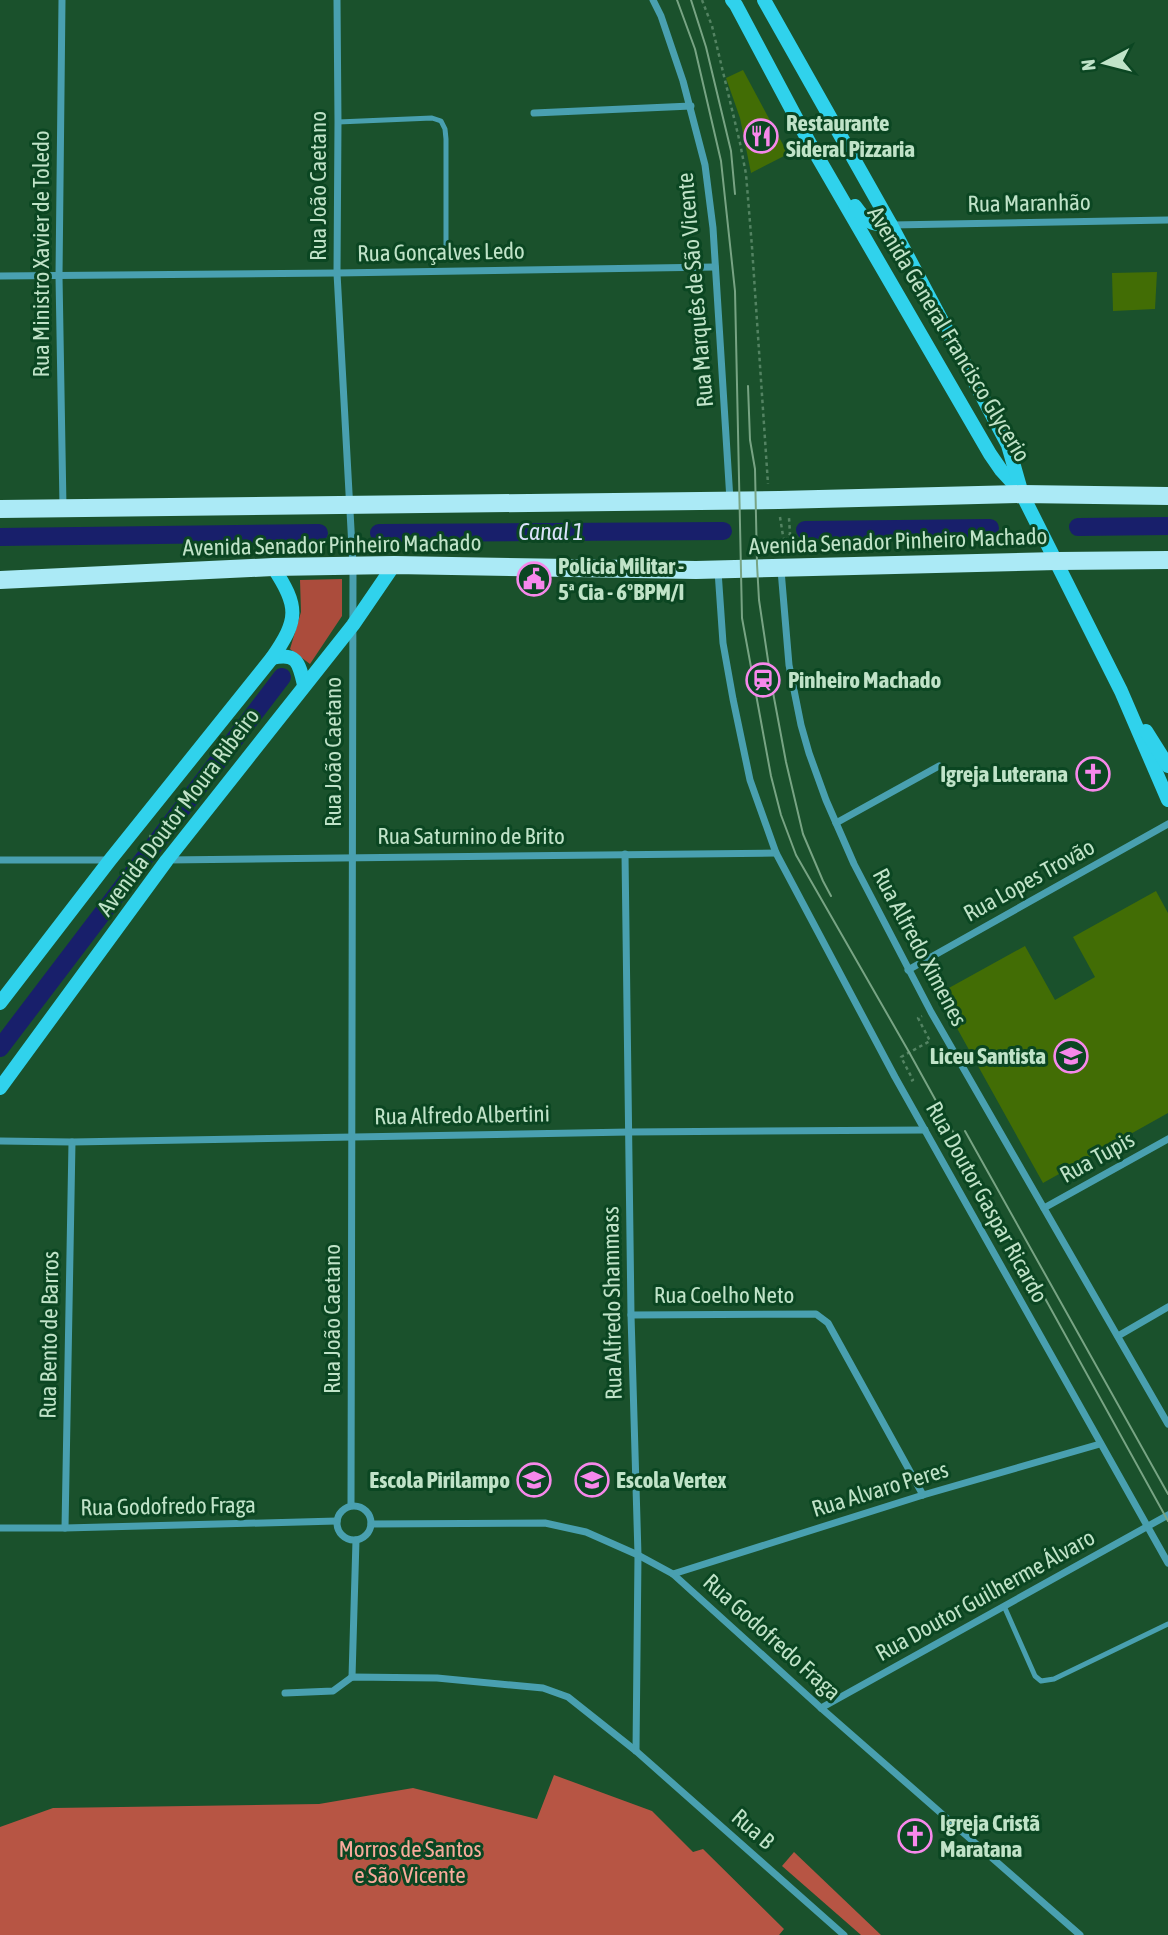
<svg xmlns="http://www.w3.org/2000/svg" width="1168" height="1935" font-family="'Asap Condensed',sans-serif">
  <rect width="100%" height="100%" fill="#1a512c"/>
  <!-- green -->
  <path fill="#ab4c3c" d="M342 579V616L310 664 290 649 301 612 300 580Z"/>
  <!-- forest -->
  <g fill="#b75544">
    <path d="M554 1775 652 1811 693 1852 703 1849 784 1929 779 1935H0V1827L53 1808 319 1804 413 1788 537 1819Z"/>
    <path d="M794 1852 881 1935H861L782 1866Z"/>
  </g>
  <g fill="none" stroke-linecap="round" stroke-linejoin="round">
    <!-- canal -->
    <g stroke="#181f6b" stroke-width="18">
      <path d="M1078 527 1168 526"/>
      <path d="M805 530 990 528"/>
      <path d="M379 533 723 531"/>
      <path d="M0 537 319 533"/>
      <path d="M0 1048 282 677"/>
    </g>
  </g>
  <!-- building -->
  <g fill="#426d05">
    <path d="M743 70 788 154 751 173 740 118 726 78Z"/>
    <path d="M1157 272 1155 309 1113 311 1112 273Z"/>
    <path d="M1156 891 1168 913V1113L1043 1183 938 994 1025 946 1055 1000 1095 977 1073 937Z"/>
  </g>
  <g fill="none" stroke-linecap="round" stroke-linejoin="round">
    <!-- path -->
    <g stroke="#538362" stroke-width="2.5" stroke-dasharray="3.5 3.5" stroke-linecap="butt">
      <path d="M702 0 712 26 740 143 746 174 752 247 768 484"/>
      <path d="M780 517 784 542 788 551"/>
      <path d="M785 541 790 534 789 518"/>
      <path d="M149 836 167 837"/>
      <path d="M911 1081 913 1080 901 1057 930 1041 918 1018 922 1016"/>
    </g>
    <!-- lane -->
    <g stroke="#49a0b0" stroke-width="5">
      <path d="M338 122 432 118 441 121 445 129 446 139V245"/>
      <path d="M1004 1606 1035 1676 1041 1681 1054 1679 1168 1624"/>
    </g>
    <!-- street -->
    <g stroke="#49a0b0" stroke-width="7">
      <path d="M62 0 59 276 63 507"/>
      <path d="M337 0 338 122 337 273 353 566 351 1505"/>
      <path d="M653 0 661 16 683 81 705 165 713 228 730 500"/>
      <path d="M534 113 691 106"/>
      <path d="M892 225 1168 220"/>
      <path d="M0 276 337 273 715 267"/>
      <path d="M781 570 789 665 801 725 809 753 826 800 854 864 931 1012 1168 1424"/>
      <path d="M718 571 723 643 733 699 750 780 776 853 895 1077 1168 1563"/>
      <path d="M836 823 939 766"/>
      <path d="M625 854 631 1315 638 1555 636 1751"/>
      <path d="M0 860H109"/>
      <path d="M167 860 776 853"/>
      <path d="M908 970 1168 824"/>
      <path d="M0 1141 72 1142 629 1132 925 1130"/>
      <path d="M1044 1208 1168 1139"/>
      <path d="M631 1315 816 1314 828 1323 923 1495"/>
      <path d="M1118 1336 1168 1307"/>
      <circle cx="354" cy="1523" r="17"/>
      <path d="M371 1524 545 1523 586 1532 638 1555 673 1574 821 1708 1080 1935"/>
      <path d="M0 1528H65L337 1521"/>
      <path d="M65 1528 72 1142"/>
      <path d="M673 1574 923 1495 1100 1444"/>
      <path d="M352 1677 356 1540"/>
      <path d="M285 1693 333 1691 352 1677 437 1678 511 1685 543 1688 568 1697 636 1751 844 1935"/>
      <path d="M821 1708 1168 1515"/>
    </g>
    <!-- secondary -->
    <g stroke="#30d2ec" stroke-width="14">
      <path d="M732 0 736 5 809 142 990 454 1001 470 1022 493"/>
      <path d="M764 0 891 225 1008 445 1022 494 1121 691 1168 800"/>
      <path d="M855 206C867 223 871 225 891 225"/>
      <path d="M272 658C297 652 299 663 304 685"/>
      <path d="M1146 731 1168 766"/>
      <path d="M0 1003 110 860 272 658C299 619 299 607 273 567"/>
      <path d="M0 1088 167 860 353 625 394 565"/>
    </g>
    <!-- primary -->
    <g stroke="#abeaf6" stroke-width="18">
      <path d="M0 509 779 500 1022 494 1168 496"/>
      <path d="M0 580 273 567 394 565 696 570 1057 561 1168 560"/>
    </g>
    <!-- tram -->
    <g stroke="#78a484" stroke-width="2">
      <path d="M677 0 695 49 721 161 735 291 742 618 771 776 781 815 796 855 909 1052 1168 1521"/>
      <path d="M691 0 706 47 731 151 735 194"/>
      <path d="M748 386 750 440 755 469 757 564 759 600 772 687 786 762 803 834 823 881 831 896"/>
      <path d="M965 1131 1168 1494"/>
    </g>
  </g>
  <!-- icons -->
  <defs>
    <symbol id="restaurant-ring" viewBox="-11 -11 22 22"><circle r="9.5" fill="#0b4622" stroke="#f788eb" stroke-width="1.5"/><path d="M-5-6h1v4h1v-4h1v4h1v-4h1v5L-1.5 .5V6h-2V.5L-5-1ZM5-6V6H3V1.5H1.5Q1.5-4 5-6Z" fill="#f788eb"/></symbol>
    <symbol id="civic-ring" viewBox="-11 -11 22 22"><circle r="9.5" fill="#0b4622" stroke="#f788eb" stroke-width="1.5"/><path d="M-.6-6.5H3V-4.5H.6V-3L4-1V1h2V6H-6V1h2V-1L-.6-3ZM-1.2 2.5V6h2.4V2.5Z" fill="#f788eb"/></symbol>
    <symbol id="station-ring" viewBox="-11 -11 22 22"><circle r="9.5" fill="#0b4622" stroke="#f788eb" stroke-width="1.5"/><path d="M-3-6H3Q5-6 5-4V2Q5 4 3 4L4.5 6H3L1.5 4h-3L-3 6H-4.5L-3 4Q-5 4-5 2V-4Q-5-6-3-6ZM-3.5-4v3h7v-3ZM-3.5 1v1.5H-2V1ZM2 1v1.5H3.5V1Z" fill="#f788eb"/></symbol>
    <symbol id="church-ring" viewBox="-11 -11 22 22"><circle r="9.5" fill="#0b4622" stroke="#f788eb" stroke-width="1.5"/><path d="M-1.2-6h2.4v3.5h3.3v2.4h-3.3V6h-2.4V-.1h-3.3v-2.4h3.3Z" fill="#f788eb"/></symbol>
    <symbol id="school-ring" viewBox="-11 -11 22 22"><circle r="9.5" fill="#0b4622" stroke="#f788eb" stroke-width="1.5"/><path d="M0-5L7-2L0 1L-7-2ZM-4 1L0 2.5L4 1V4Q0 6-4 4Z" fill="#f788eb"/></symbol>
  </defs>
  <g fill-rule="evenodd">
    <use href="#restaurant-ring" x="742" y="117" width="38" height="38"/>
    <use href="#civic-ring" x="515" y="560" width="38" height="38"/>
    <use href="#station-ring" x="744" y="661" width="38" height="38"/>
    <use href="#church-ring" x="1074" y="755" width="38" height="38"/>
    <use href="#school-ring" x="1052" y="1037" width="38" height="38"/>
    <use href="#school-ring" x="515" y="1461" width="38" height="38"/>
    <use href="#school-ring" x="573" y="1461" width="38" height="38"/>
    <use href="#church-ring" x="896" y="1817" width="38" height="38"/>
  </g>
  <g text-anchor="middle" stroke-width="6" stroke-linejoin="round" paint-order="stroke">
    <!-- poi labels -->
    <g font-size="23" font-weight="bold" fill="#c0e3c8" stroke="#0b4622" text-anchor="start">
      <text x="786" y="131">Restaurante<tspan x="786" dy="26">Sideral Pizzaria</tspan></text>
      <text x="558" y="574">Policia Militar -<tspan x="558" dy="26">5ª Cia - 6ºBPM/I</tspan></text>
      <text x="788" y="688">Pinheiro Machado</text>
      <text x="1068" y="782" text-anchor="end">Igreja Luterana</text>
      <text x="1046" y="1064" text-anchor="end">Liceu Santista</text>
      <text x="510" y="1488" text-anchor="end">Escola Pirilampo</text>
      <text x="616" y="1488">Escola Vertex</text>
      <text x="940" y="1831">Igreja Cristã<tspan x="940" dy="26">Maratana</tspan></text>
    </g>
    <!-- street labels -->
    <g font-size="23" fill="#c0e3c8" stroke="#0b4622">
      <text transform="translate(318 186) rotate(-90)" y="8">Rua João Caetano</text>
      <text transform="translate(1029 203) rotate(-1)" y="8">Rua Maranhão</text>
      <text transform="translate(441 252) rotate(-1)" y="8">Rua Gonçalves Ledo</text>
      <text transform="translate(41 254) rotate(-90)" y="8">Rua Ministro Xavier de Toledo</text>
      <text transform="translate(695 290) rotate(-95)" y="8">Rua Marquês de São Vicente</text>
      <text transform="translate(949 334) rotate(59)" y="8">Avenida General Francisco Glycerio</text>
      <text transform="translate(898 541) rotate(-2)" y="8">Avenida Senador Pinheiro Machado</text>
      <text transform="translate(332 545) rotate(-1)" y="8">Avenida Senador Pinheiro Machado</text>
      <text transform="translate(333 752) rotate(-90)" y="8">Rua João Caetano</text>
      <text transform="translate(178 812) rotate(-53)" y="8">Avenida Doutor Moura Ribeiro</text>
      <text x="471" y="844">Rua Saturnino de Brito</text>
      <text transform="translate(1029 880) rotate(-29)" y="8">Rua Lopes Trovão</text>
      <text transform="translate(920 947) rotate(62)" y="8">Rua Alfredo Ximenes</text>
      <text transform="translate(462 1115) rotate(-1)" y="8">Rua Alfredo Albertini</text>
      <text transform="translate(1097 1157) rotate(-29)" y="8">Rua Tupis</text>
      <text transform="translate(987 1202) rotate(61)" y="8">Rua Doutor Gaspar Ricardo</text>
      <text x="724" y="1303">Rua Coelho Neto</text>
      <text transform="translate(612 1303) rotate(-91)" y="8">Rua Alfredo Shammass</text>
      <text transform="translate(332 1319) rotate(-90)" y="8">Rua João Caetano</text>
      <text transform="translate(49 1335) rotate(-89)" y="8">Rua Bento de Barros</text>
      <text transform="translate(880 1489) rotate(-17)" y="8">Rua Alvaro Peres</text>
      <text transform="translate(168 1506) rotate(-1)" y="8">Rua Godofredo Fraga</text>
      <text transform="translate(985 1595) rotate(-29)" y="8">Rua Doutor Guilherme Álvaro</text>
      <text transform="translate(772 1637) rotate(42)" y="8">Rua Godofredo Fraga</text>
      <text transform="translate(753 1829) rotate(41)" y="8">Rua B</text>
    </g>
    <!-- park labels -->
    <g font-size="23" fill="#f9aa9b" stroke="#0b4622">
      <text x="410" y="1857">Morros de Santos<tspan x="410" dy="26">e São Vicente</tspan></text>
    </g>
    <!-- water labels -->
    <g font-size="24" font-style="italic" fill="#dae2f9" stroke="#0b4622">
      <text x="551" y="540">Canal 1</text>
    </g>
  </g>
  <!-- north arrow -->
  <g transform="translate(1105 63) rotate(263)" stroke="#0b4622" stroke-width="5" paint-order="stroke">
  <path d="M0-5L12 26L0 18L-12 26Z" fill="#c0e3c8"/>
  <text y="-10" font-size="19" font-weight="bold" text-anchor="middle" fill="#c0e3c8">N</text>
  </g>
</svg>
